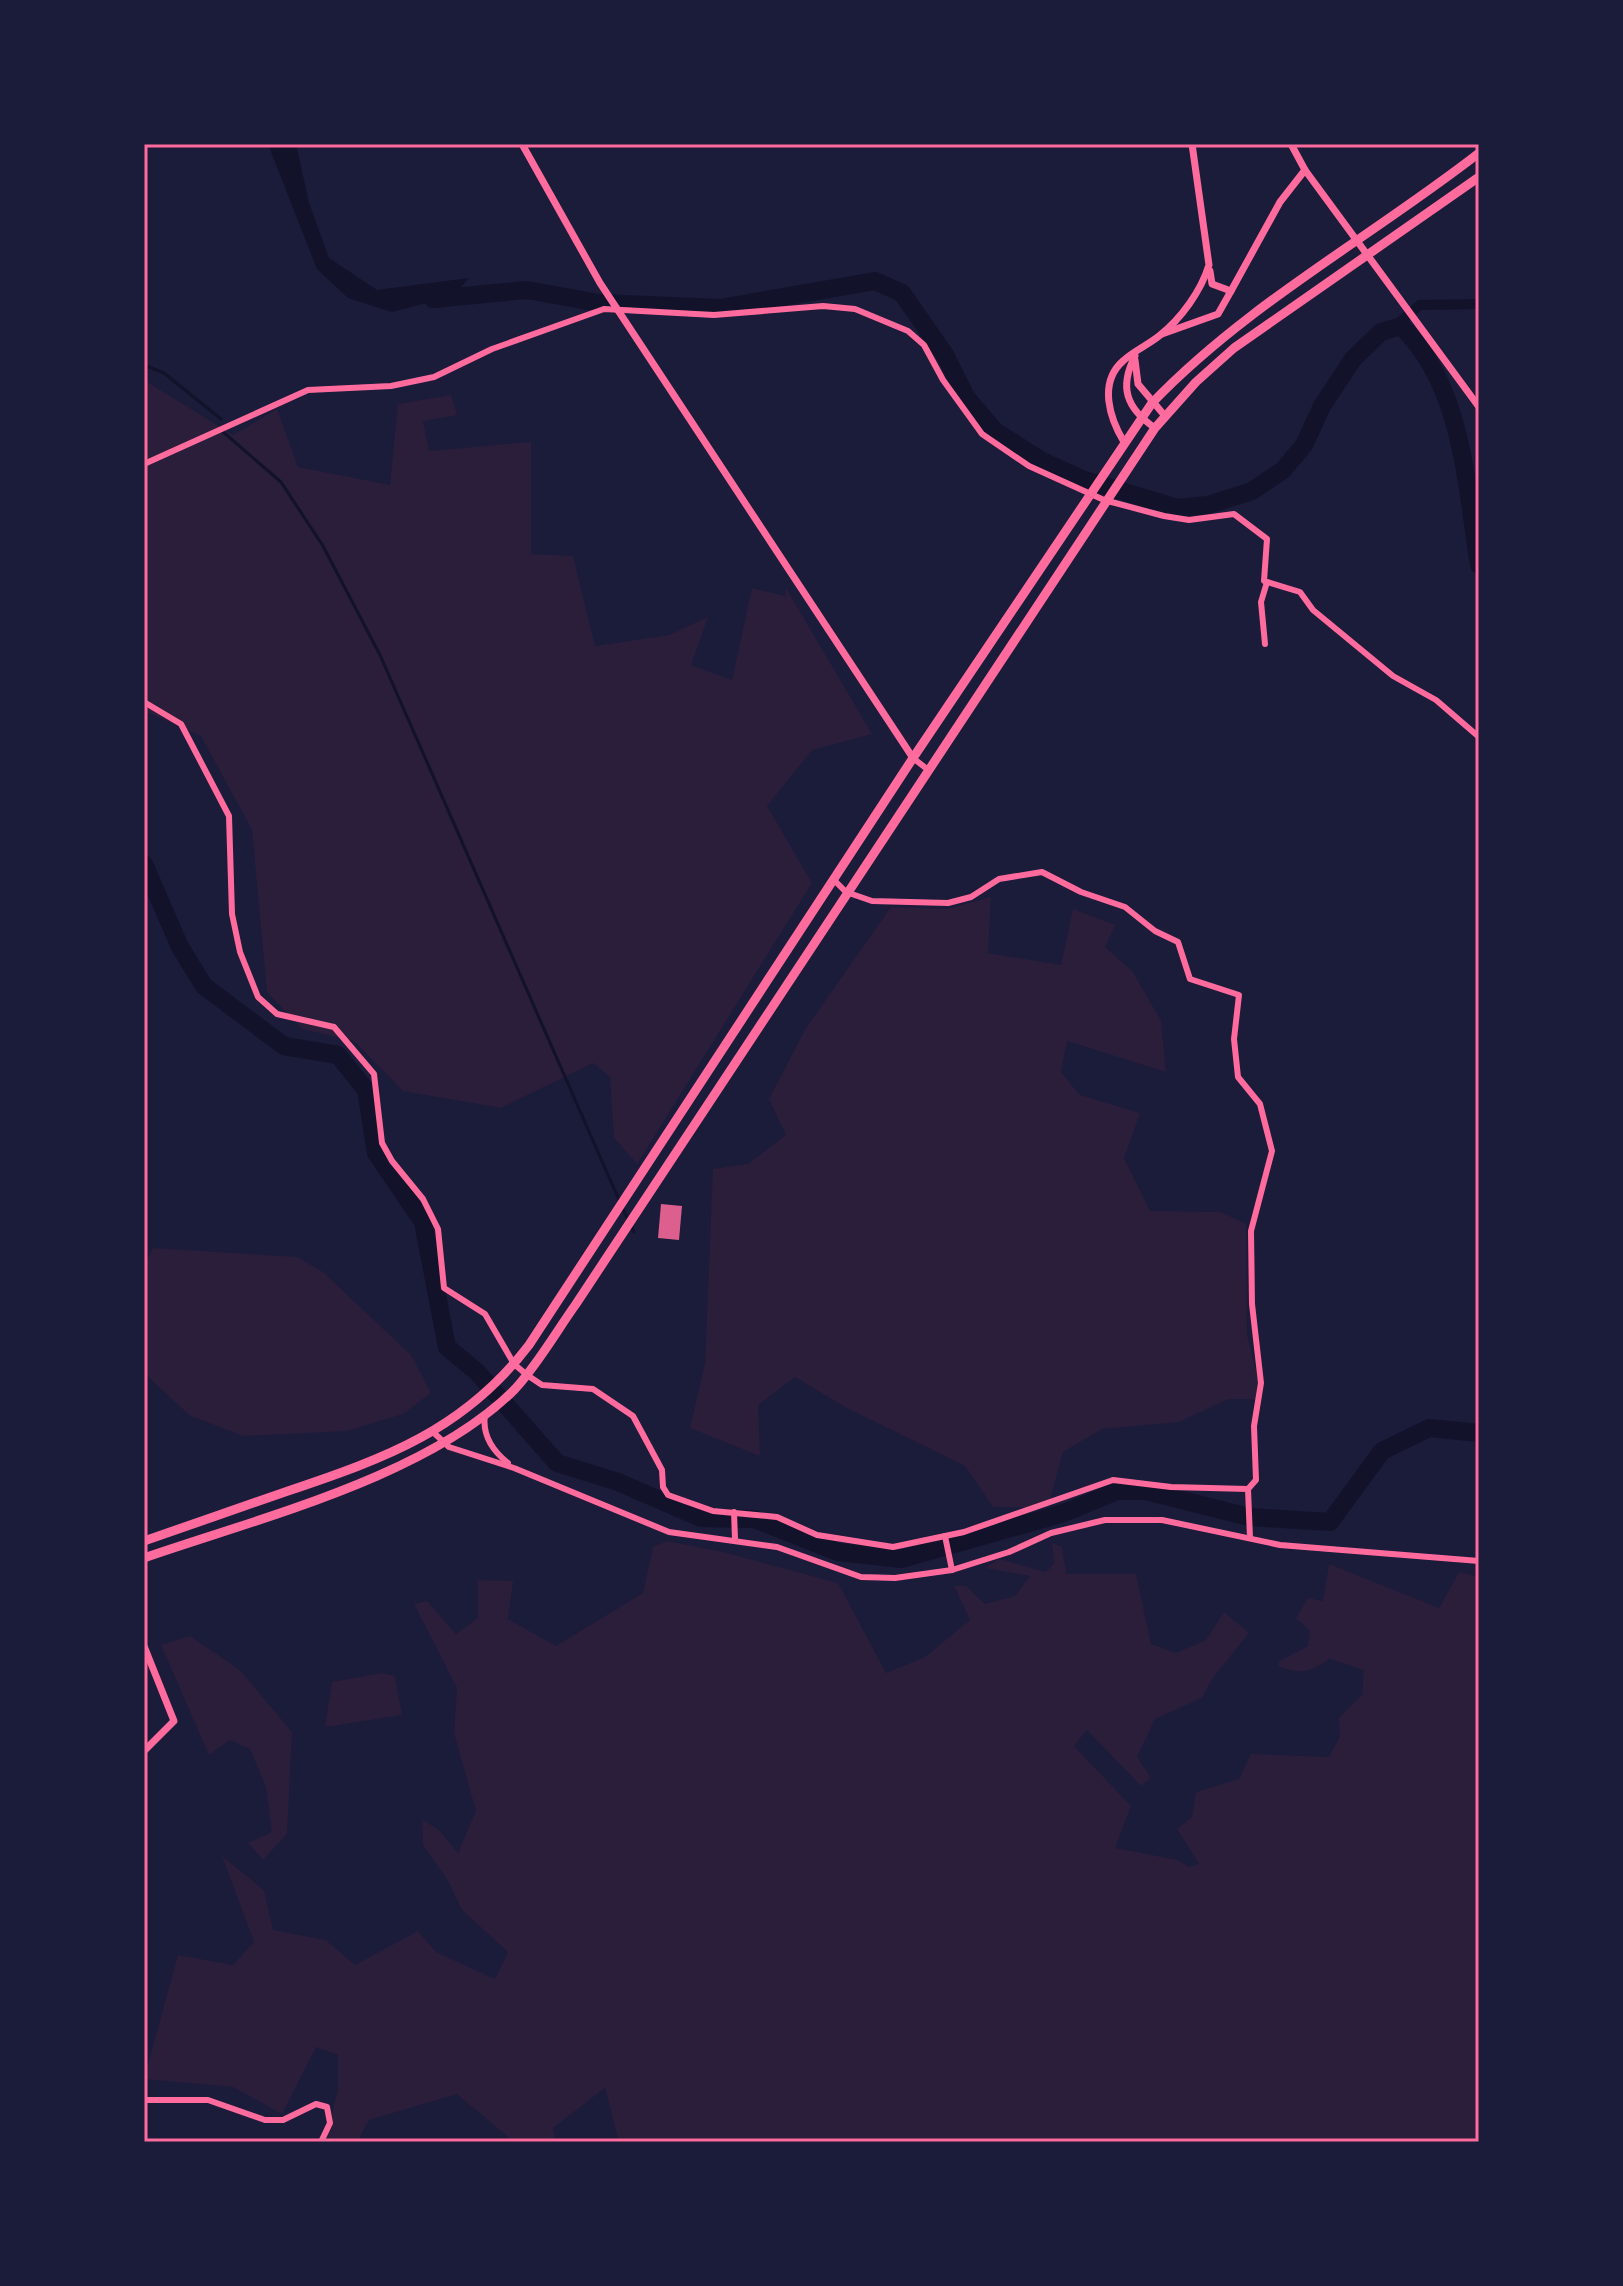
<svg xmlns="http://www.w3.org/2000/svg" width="1623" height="2286" font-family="Raleway,sans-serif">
  <rect width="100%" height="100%" fill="#1b1b3a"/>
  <!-- green -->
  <g fill="#2a1e3b">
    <path d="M144 380 233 435 277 409 298 467 390 485 398 404 451 395 457 415 423 421 429 451 531 442V554L573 556 595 646 669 635 708 617 691 665 732 680 752 588 785 596 786 588 872 734 812 750 767 806 812 883 637 1164 614 1138 610 1077 593 1063 501 1108 403 1091 354 1041 302 1029 267 992 252 830 201 736 144 711Z"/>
    <path d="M991 897 988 953 1061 965 1073 909 1115 925 1105 947 1133 972 1161 1021 1166 1072 1067 1041 1061 1072 1080 1095 1140 1113 1124 1158 1150 1211 1221 1212 1246 1224 1247 1335 1263 1399H1228L1179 1422 1102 1429 1063 1452 1048 1507H993L965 1466 845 1407 795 1377 758 1405 760 1456 690 1428 705 1363 713 1169 748 1164 786 1135 769 1099 806 1028 891 907 947 909Z"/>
    <path d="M153 1248 297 1257 323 1272 411 1355 431 1393 403 1414 347 1431 243 1436 189 1415 144 1373V1265Z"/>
    <path d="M667 1541 723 1552 838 1583 886 1673 925 1657 970 1620 954 1586H966L985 1604 1015 1596 1030 1576 985 1568 999 1559 1046 1572 1054 1563 1052 1543 1062 1547 1066 1574H1136L1151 1644 1176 1653 1206 1640 1224 1612 1249 1633 1212 1679 1202 1698 1155 1719 1137 1757 1151 1778 1141 1786 1087 1730 1074 1746 1131 1806 1115 1848 1178 1860 1189 1867 1199 1864 1177 1829 1192 1817 1196 1792 1239 1779 1251 1754 1329 1757 1340 1736 1339 1718 1362 1695 1364 1670 1330 1659C1310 1672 1301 1675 1278 1666L1279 1661 1308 1646 1310 1631 1296 1618 1308 1598 1323 1601 1329 1564 1439 1608 1459 1572 1479 1577V2142H619L605 2088 553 2128 556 2142H514L457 2094 369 2120 357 2142H326L338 2088V2055L316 2047 282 2114 233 2087 144 2079 178 1955 233 1965 254 1942 222 1856 264 1890 273 1930 326 1940 355 1965 418 1931 436 1952 495 1979 508 1952 462 1910 447 1879 423 1845 422 1819 439 1830 458 1853 476 1811 454 1733 457 1688 414 1604 427 1601 456 1634 478 1618V1580L513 1581 508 1619 556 1646 643 1593 653 1547Z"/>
    <path d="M190 1636 240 1670 292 1732 287 1834 263 1860 248 1843 272 1832 266 1787 250 1749 230 1740 209 1755 161 1645Z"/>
    <path d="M382 1673 395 1676 402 1715 325 1727 332 1682Z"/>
  </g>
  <!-- water -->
  <path fill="#12122b" d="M268 144H296L309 203 329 258 377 290 469 278 453 296 392 312 348 298 317 269Z"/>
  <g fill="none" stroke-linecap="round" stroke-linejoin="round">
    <!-- stream -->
    <g stroke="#12122b" stroke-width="3">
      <path d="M144 365 164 373 221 419"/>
      <path d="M222 431 281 482 323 546 380 655 619 1200"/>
      <path d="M622 1207 634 1232"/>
    </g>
    <!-- canal -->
    <path stroke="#12122b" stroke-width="10" d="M1394 327 1420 305 1479 304"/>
    <!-- river -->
    <g stroke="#12122b" stroke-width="18">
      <path d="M433 299 527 290 599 303 720 308 875 281 902 293 945 355 966 397 995 431 1042 461 1082 479 1178 508 1208 505 1252 491 1283 470 1304 445 1322 406 1353 359 1381 332 1401 326C1463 386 1466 485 1479 565"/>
      <path d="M144 864 180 947 204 986 284 1046 338 1055 366 1090 376 1153 423 1222 447 1347 477 1372 557 1463 618 1482 701 1518 754 1519 838 1552 901 1559 1064 1513 1117 1491H1146L1249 1517 1330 1522 1382 1451 1429 1428 1479 1433"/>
    </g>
  </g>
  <!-- building -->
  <path fill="#dd5f8e" d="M661 1204 682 1206 679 1240 658 1238Z"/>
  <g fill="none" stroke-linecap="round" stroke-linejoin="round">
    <!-- minor -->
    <g stroke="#ff6b9d" stroke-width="6">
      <path d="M144 464 308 390 391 386 434 377 492 349 604 309 714 315 823 306 855 309 908 331 924 345 943 380 982 434 1029 466 1104 500 1164 516 1189 520 1234 514 1267 539 1264 581 1300 592 1313 610 1393 676 1436 700 1479 737"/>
      <path d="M1265 644 1261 602 1267 582"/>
      <path d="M144 702 181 724 229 816 232 914 240 952 258 997 277 1014 334 1027 374 1074 382 1143 392 1161 423 1199 438 1229 444 1288 485 1314 514 1364 527 1375 542 1385 593 1389 633 1416 662 1470 663 1487 668 1495 713 1511 777 1517 817 1535 893 1547 964 1532 1113 1480 1171 1487 1248 1489"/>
      <path d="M913 758 927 769"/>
      <path d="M834 880 846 892 872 901 948 903 971 897 999 879 1042 872 1081 892 1125 907 1155 931 1178 942 1190 979 1239 995 1234 1039 1238 1077 1260 1104 1272 1151 1251 1231 1252 1304 1261 1383 1254 1426 1256 1480 1248 1489 1250 1538"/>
      <path d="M485 1415C482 1435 493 1451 508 1463"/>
      <path d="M433 1432 449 1447 514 1468 669 1532 777 1547 861 1577 895 1578 952 1570 1009 1552 1051 1533 1105 1520H1162L1280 1545 1479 1561"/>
      <path d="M734 1512 735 1539"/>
      <path d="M945 1536 952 1570"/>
      <path d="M144 2100H208L265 2120H283L316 2104 327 2107 330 2123 321 2142"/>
    </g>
    <!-- tertiary -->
    <g stroke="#ff6b9d" stroke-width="7">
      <path d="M522 144 600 283 913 758"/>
      <path d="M1291 144 1305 170 1479 407"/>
      <path d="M1210 271 1212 284 1231 291 1280 202 1305 170"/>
      <path d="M1162 334 1218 314 1231 291"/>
      <path d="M1135 356C1119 387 1126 408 1155 428"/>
      <path d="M1135 360 1138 384 1165 416"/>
      <path d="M1124 442C1110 419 1098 383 1123 361 1133 351 1148 345 1159 336 1181 319 1201 291 1209 265L1192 144"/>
      <path d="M144 1646 174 1721 144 1751"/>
    </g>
    <!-- primary -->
    <g stroke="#ff6b9d" stroke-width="9">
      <path d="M144 1541C192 1524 240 1508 288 1491 386 1458 464 1430 529 1345L913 758 1152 403C1247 304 1371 237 1479 153"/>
      <path d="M144 1558C259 1518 429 1476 515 1389 538 1364 556 1332 576 1304L1155 428 1196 382 1234 348 1479 177"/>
    </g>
  </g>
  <!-- border -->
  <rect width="1623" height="2286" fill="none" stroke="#1b1b3a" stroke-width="292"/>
  <rect x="146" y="146" width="1331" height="1994" fill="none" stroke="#ff6b9d" stroke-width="3"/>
</svg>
